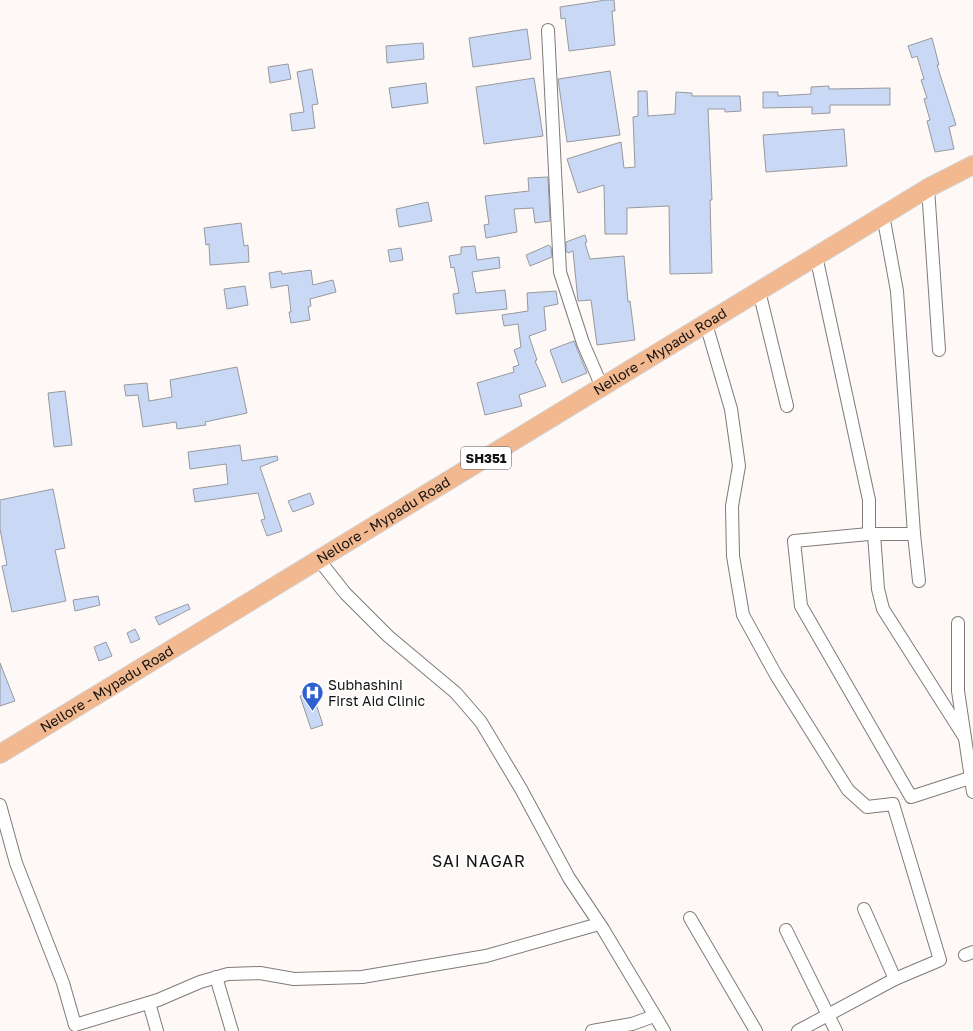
<svg xmlns="http://www.w3.org/2000/svg" width="973" height="1031" font-family="'Golos Text',sans-serif">
  <rect width="100%" height="100%" fill="#fef9f6"/>
  <!-- building -->
  <g fill="#c9d8f4" stroke="#97999e">
    <path d="M606 0H614L615 11H612L615 45 569 51 565 18 561 19 560 7Z"/>
    <path d="M527 29 531 59 473 67 469 38Z"/>
    <path d="M932 38 939 65H937L956 125 949 127 954 149 935 152 927 121 930 120 924 99 927 98 921 80 924 79 917 56 912 58 908 46Z"/>
    <path d="M423 43 424 59 387 63 386 46Z"/>
    <path d="M288 64 291 79 270 83 268 67Z"/>
    <path d="M312 69 318 104 312 105 315 128 292 131 290 114 304 112 297 72Z"/>
    <path d="M610 71 620 135 567 142 558 79Z"/>
    <path d="M534 78 543 136 484 144 476 87Z"/>
    <path d="M426 83 428 103 392 108 389 88Z"/>
    <path d="M829 86V89L890 88V105H830V113L812 114V107L763 108V92H778V96L811 94V87Z"/>
    <path d="M638 91H647L648 116 675 114 676 92 692 93V96H740L741 111 725 112V109H708L712 200H710L712 273 670 274 669 206 627 208V234H605L604 185 578 193 567 159 621 142 624 168 635 167 633 117 638 116Z"/>
    <path d="M844 129 847 166 766 172 763 135Z"/>
    <path d="M548 177 550 221 535 223 533 208 514 209 517 232 486 238 484 225 489 224 485 196 529 191 528 178Z"/>
    <path d="M428 202 432 221 399 227 396 209Z"/>
    <path d="M241 223 244 246 248 245 249 262 210 265 209 244 206 245 204 228Z"/>
    <path d="M585 235 587 242 585 243 590 259 624 256 628 302 630 301 635 340 597 345 591 300 578 301 573 251 568 253 566 251V242Z"/>
    <path d="M549 245 551 247 552 257 530 266 526 255Z"/>
    <path d="M475 246 477 260 499 257 500 268 472 272 476 293 505 290 507 309 456 314 453 294 459 293 454 267 451 268 449 256 461 254V247Z"/>
    <path d="M401 248 403 260 390 262 388 250Z"/>
    <path d="M311 270 313 285 333 280 336 292 310 299 311 306 308 307 310 320 291 323 289 312H291L288 285 271 288 269 273 281 271 282 274Z"/>
    <path d="M245 286 248 305 227 309 224 289Z"/>
    <path d="M556 291 558 304 544 307 546 330 529 336 537 360 535 361 546 386 519 395 522 406 485 415 477 383 514 372 513 367 519 365 514 350 521 347 518 324 504 326 502 315 528 311 527 293Z"/>
    <path d="M574 341 587 373 562 383 550 350Z"/>
    <path d="M237 367 247 413 205 422 206 425 177 429 176 422 143 427 138 395 126 396 124 385 147 383 149 401 172 397 170 380Z"/>
    <path d="M65 391 72 445 54 447 48 393Z"/>
    <path d="M240 445 242 461 277 456 278 460 260 467 282 531 267 536 261 520 265 519 258 493 195 502 193 489 228 484 226 464 190 469 188 452Z"/>
    <path d="M53 489 65 548 55 550 66 601 12 612 2 566 7 565 0 529V500Z"/>
    <path d="M310 493 314 504 293 512 288 501Z"/>
    <path d="M98 596 100 605 75 611 73 600Z"/>
    <path d="M188 604 190 609 159 625 155 617Z"/>
    <path d="M135 629 140 639 131 643 127 633Z"/>
    <path d="M106 642 112 656 99 661 94 647Z"/>
    <path d="M0 663 15 701 0 706Z"/>
    <path d="M312 692 323 725 311 729 300 696Z"/>
  </g>
  <g fill="none" stroke-linecap="round" stroke-linejoin="round">
    <defs>
      <g id="street">
        <path d="M548 30 560 272 583 343 602 387"/>
        <path d="M928 188 939 350"/>
        <path d="M883 215 897 291 914 534 919 581"/>
        <path d="M816 256 869 500V534"/>
        <path d="M759 291 787 406"/>
        <path d="M706 324 731 409 739 466 732 506 733 556 743 615 776 675 848 790 867 807 893 804 940 960 895 979 798 1031"/>
        <path d="M874 534 878 589 883 609 965 738"/>
        <path d="M914 534H869L794 541 801 606 911 797 973 777"/>
        <path d="M319 560 345 593 388 636 456 693 481 722 521 789 569 878 603 929 664 1031"/>
        <path d="M958 623V691L973 792"/>
        <path d="M0 805 16 863 63 983 75 1025 158 1000 200 982 228 974 260 973 294 979 362 977 486 956 599 924"/>
        <path d="M864 909 895 979"/>
        <path d="M690 918 756 1031"/>
        <path d="M786 930 836 1031"/>
        <path d="M965 955 973 952"/>
        <path d="M216 977 232 1031"/>
        <path d="M149 1003 157 1031"/>
        <path d="M592 1031 632 1024 654 1016"/>
      </g>
      <g id="primary">
        <path id="s1" d="M0 754 928 188 973 165"/>
      </g>
    </defs>
    <!-- street casing -->
    <use href="#street" stroke="#7f7b78" stroke-width="14"/>
    <!-- primary casing -->
    <use href="#primary" stroke="#d5d4d4" stroke-width="20"/>
    <!-- street -->
    <use href="#street" stroke="#fff" stroke-width="12"/>
    <!-- primary -->
    <use href="#primary" stroke="#f2b88f" stroke-width="18"/>
  </g>
  <!-- icons -->
  <defs>
    <symbol id="hospital-pin" viewBox="-11 -11 22 30"><path d="M0 17L-7.5 6A9.5 9.5 0 1 1 7.5 6Z" fill="#2f60cf" stroke="#fff"/><path d="M-5-5h3v3.5h4V-5h3V5h-3V1.5h-4V5h-3Z" fill="#fff"/></symbol>
  </defs>
  <g fill-rule="evenodd">
    <use href="#hospital-pin" x="300" y="680" width="25" height="34"/>
  </g>
  <g text-anchor="middle" stroke-width="4" stroke-linejoin="round" paint-order="stroke">
    <!-- shield labels -->
    <rect fill="#fff" stroke="#5a5958" stroke-width="1" x="461" y="447" width="50" height="22" rx="3"/>
    <g font-size="13" font-weight="bold" fill="#131211">
      <text x="486" y="463">SH351</text>
    </g>
    <!-- street labels -->
    <g font-size="14" fill="#131211" stroke="#fff">
      <text dy="5" stroke="none"><textPath href="#s1" startOffset="773">Nellore - Mypadu Road</textPath></text>
      <text dy="5" stroke="none"><textPath href="#s1" startOffset="449">Nellore - Mypadu Road</textPath></text>
      <text dy="5" stroke="none"><textPath href="#s1" startOffset="125">Nellore - Mypadu Road</textPath></text>
    </g>
    <!-- poi labels -->
    <g font-size="14" fill="#131211" stroke="#fff" text-anchor="start">
      <text x="328" y="690">Subhashini<tspan x="328" dy="16">First Aid Clinic</tspan></text>
    </g>
    <!-- quarter labels -->
    <g font-size="16" letter-spacing="1" fill="#131211" stroke="#fff">
      <text x="479" y="867">SAI NAGAR</text>
    </g>
  </g>
</svg>
